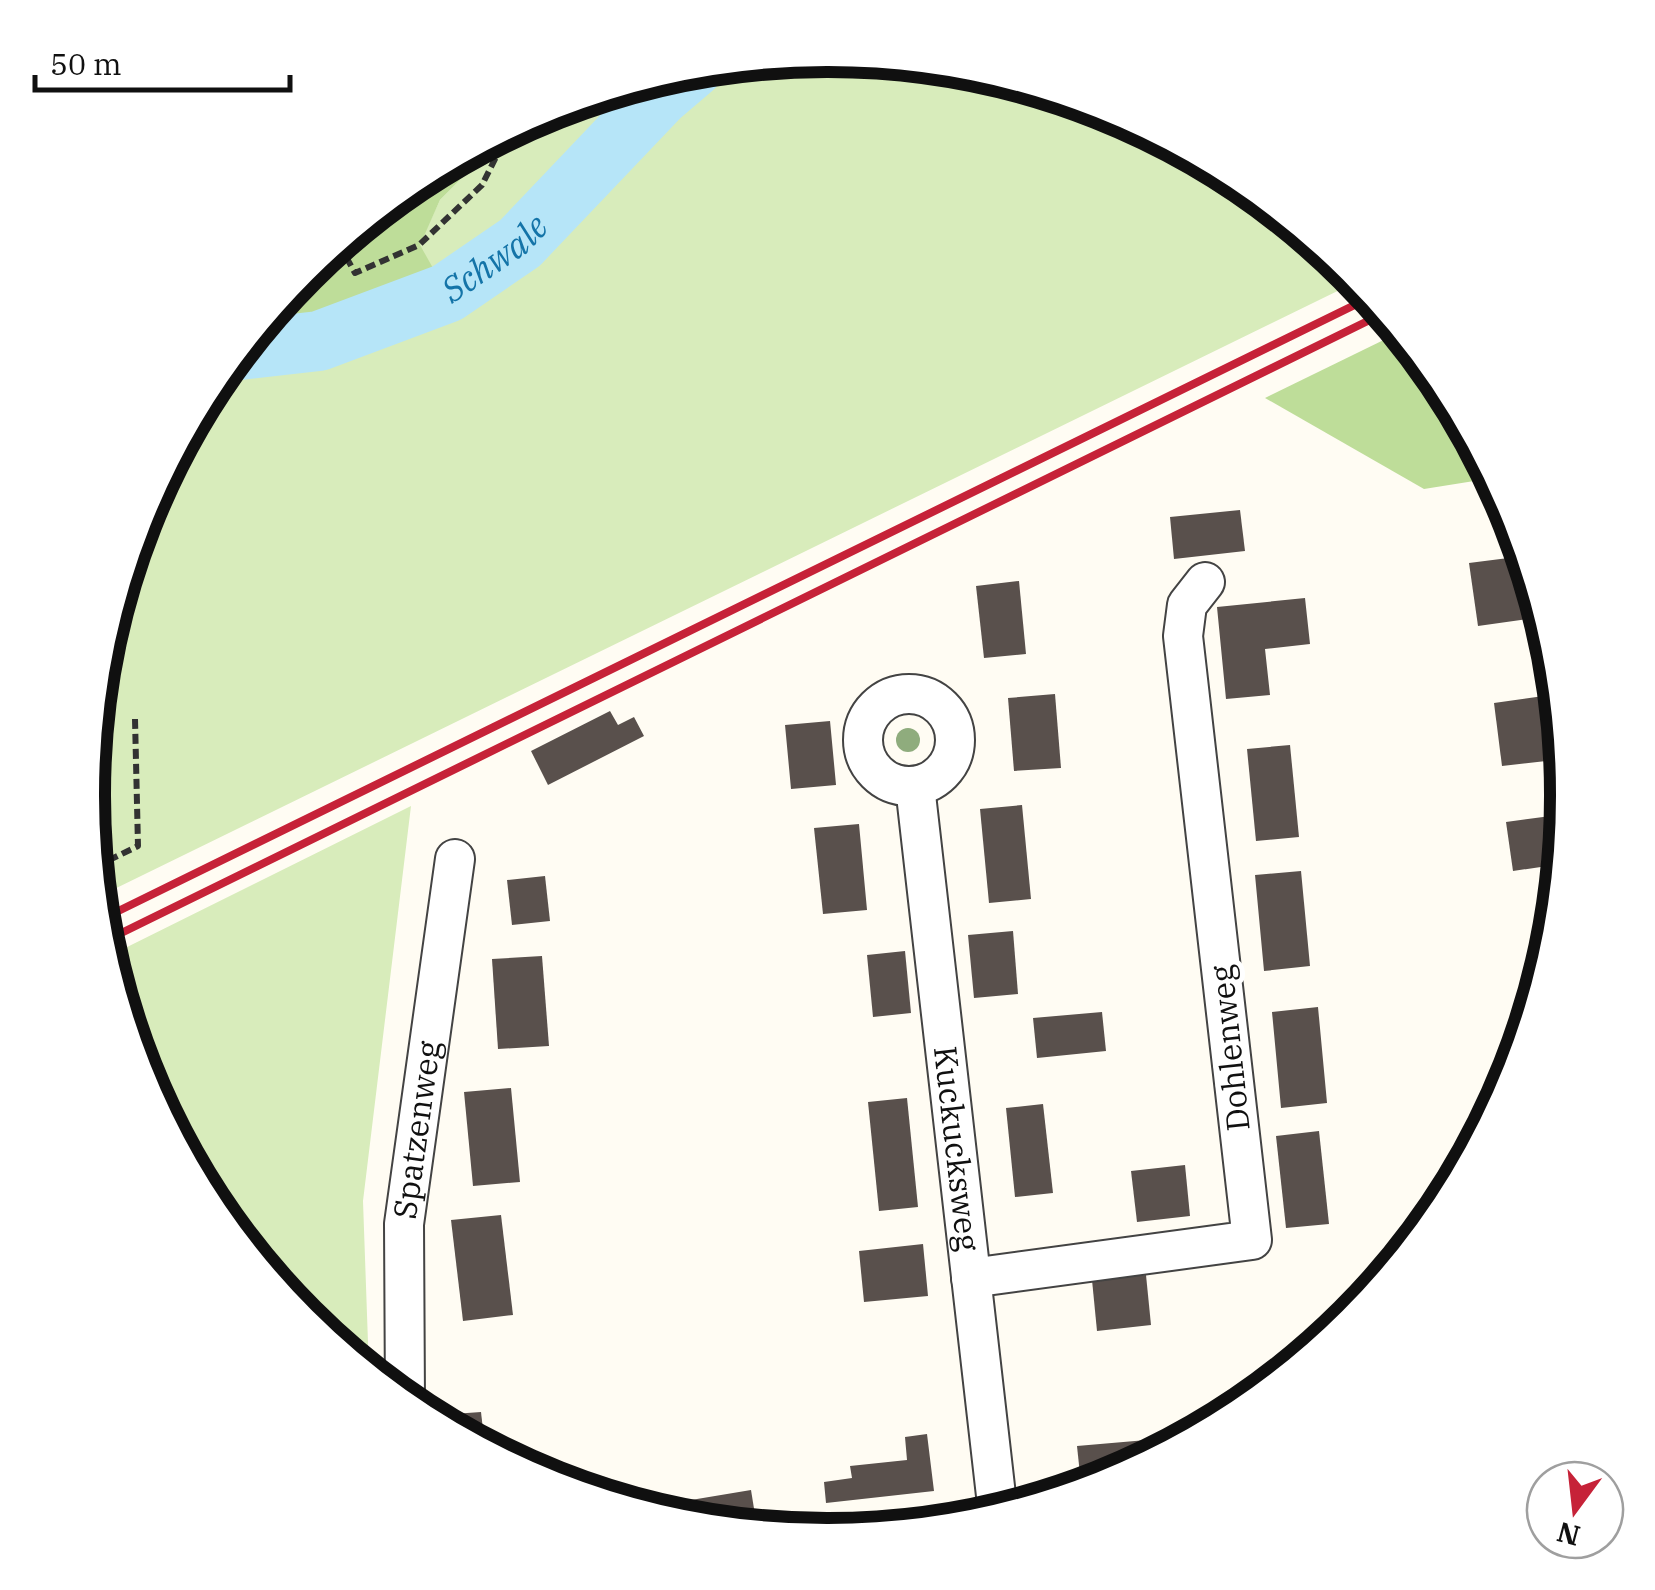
<svg xmlns="http://www.w3.org/2000/svg" width="1655" height="1590" font-family="'IBM Plex Serif',serif">
  <rect width="100%" height="100%" fill="#fffcf3"/>
  <!-- green -->
  <g fill="#d8ecbb">
    <path d="M828 55 972 69 1111 112 1239 180 1358 281 98 897 88 794 102 650 144 511 213 383 240 350 319 341 446 292 419 245 440 200 511 129 545 111 684 69Z"/>
    <path d="M411 806 363 1201 369 1371 304 1318 212 1206 144 1078 107 957Z"/>
  </g>
  <!-- forest -->
  <g fill="#bedd99">
    <path d="M511 129 440 200 420 245 447 293 319 341 240 350 305 271 417 179Z"/>
    <path d="M1400 332 1443 384 1493 478 1424 489 1265 398Z"/>
  </g>
  <g fill="none" stroke-linecap="round" stroke-linejoin="round">
    <!-- river -->
    <path stroke="#b6e5f8" stroke-width="60" id="s1" d="M240 350 319 341 447 293 520 243 659 97 693 68"/>
  </g>
  <!-- building -->
  <g fill="#59504c">
    <path d="M1240 510 1245 551 1174 559 1170 517Z"/>
    <path d="M1524 556 1543 617 1478 626 1469 563Z"/>
    <path d="M1019 581 1026 654 984 658 976 586Z"/>
    <path d="M1305 598 1310 644 1265 649 1270 695 1226 699 1217 607Z"/>
    <path d="M1055 694 1061 768 1014 771 1008 698Z"/>
    <path d="M1558 694 1564 759 1502 766 1494 703Z"/>
    <path d="M610 711 618 725 634 717 644 736 548 785 531 751Z"/>
    <path d="M830 721 836 785 791 789 785 725Z"/>
    <path d="M1290 745 1299 837 1256 841 1247 749Z"/>
    <path d="M1022 805 1031 899 989 903 980 809Z"/>
    <path d="M1566 814 1561 864 1513 871 1506 822Z"/>
    <path d="M859 824 867 910 823 914 814 828Z"/>
    <path d="M1301 871 1310 966 1264 971 1255 875Z"/>
    <path d="M545 876 550 921 512 925 507 880Z"/>
    <path d="M1013 931 1018 994 974 998 968 935Z"/>
    <path d="M905 951 911 1013 873 1017 867 955Z"/>
    <path d="M542 956 549 1046 498 1049 492 959Z"/>
    <path d="M1318 1007 1327 1103 1281 1108 1272 1012Z"/>
    <path d="M1102 1012 1106 1051 1037 1058 1033 1018Z"/>
    <path d="M511 1088 520 1182 473 1186 464 1092Z"/>
    <path d="M907 1098 918 1207 879 1211 868 1102Z"/>
    <path d="M1043 1104 1053 1193 1015 1197 1006 1108Z"/>
    <path d="M1319 1131 1329 1224 1286 1228 1276 1136Z"/>
    <path d="M1185 1165 1190 1216 1137 1222 1131 1171Z"/>
    <path d="M501 1215 513 1315 463 1321 451 1220Z"/>
    <path d="M923 1244 928 1296 864 1302 859 1251Z"/>
    <path d="M1146 1275 1151 1325 1097 1331 1092 1280Z"/>
    <path d="M481 1412 485 1447 455 1431 453 1414Z"/>
    <path d="M927 1434 934 1491 826 1503 824 1482 852 1478 850 1466 907 1460 905 1437Z"/>
    <path d="M1158 1439 1159 1453 1110 1479 1081 1484 1077 1446Z"/>
    <path d="M751 1490 757 1527 694 1522 691 1500Z"/>
  </g>
  <g fill="none" stroke-linecap="round" stroke-linejoin="round">
    <defs>
      <g id="street">
        <circle cx="909" cy="740" r="46"/>
        <path id="s2" d="M915 786 998 1513"/>
        <path d="M971 1278 1252 1240 1183 636 1187 605 1205 582"/>
        <path id="s3" d="M405 1401 404 1224 455 859"/>
      </g>
    </defs>
    <!-- street casing -->
    <use href="#street" stroke="#434343" stroke-width="42"/>
    <!-- path -->
    <g stroke="#323232" stroke-width="6" stroke-dasharray="10 5" stroke-linecap="butt">
      <path d="M533 118 547 110"/>
      <path d="M339 244 355 273 419 245 482 185 510 129"/>
      <path d="M95 867 138 846 135 719"/>
    </g>
    <!-- street -->
    <use href="#street" stroke="#fff" stroke-width="38"/>
    <!-- rail -->
    <g stroke="#c62238" stroke-width="8">
      <path d="M100 920 1371 297"/>
      <path d="M103 942 1384 313"/>
    </g>
  </g>
  <!-- trees -->
  <circle fill="#8fac7d" cx="908" cy="740" r="12"/>
  <g text-anchor="middle" stroke-width="10" stroke-linejoin="round" paint-order="stroke">
    <!-- street labels -->
    <g font-size="32" fill="#101010" stroke="#fff">
      <text transform="translate(1230 1048) rotate(-96)" y="11">Dohlenweg</text>
      <text dy="11" stroke="none"><textPath href="#s3" startOffset="272">Spatzenweg</textPath></text>
      <text dy="11" stroke="none"><textPath href="#s2" startOffset="365">Kuckucksweg</textPath></text>
    </g>
    <!-- water labels -->
    <g font-size="35" font-style="italic" fill="#1474a8" stroke="#fff">
      <text dy="12" stroke="none"><textPath href="#s1" startOffset="275">Schwale</textPath></text>
    </g>
  </g>
  <!-- crop -->
  <path d="M0 0H1655V1590H0ZM827 72H828A722 722 0 0 1 1550 794V796A722 722 0 0 1 828 1518H827A722 722 0 0 1 105 796V794A722 722 0 0 1 827 72Z" fill="#fff" fill-rule="evenodd"/>
  <path fill="none" stroke="#101010" stroke-width="12" d="M827 72H828A722 722 0 0 1 1550 794V796A722 722 0 0 1 828 1518H827A722 722 0 0 1 105 796V794A722 722 0 0 1 827 72Z"/>
  <!-- north arrow -->
  <g transform="translate(1575 1510) rotate(195)"><circle r="48" fill="#ffffff" stroke="#9f9f9f" stroke-width="2.5"/>
  <path d="M0-8L18 38L0 25L-18 38Z" fill="#c62238"/>
  <text y="-15" font-size="28" font-weight="bold" text-anchor="middle" fill="#101010">N</text>
  </g>
  <!-- scale -->
  <path d="M35 75v15h255v-15" fill="none" stroke="#101010" stroke-width="5"/>
  <text x="50" y="75" font-size="30" fill="#101010" stroke="#ffffff" stroke-width="8" paint-order="stroke">50 m</text>
</svg>
